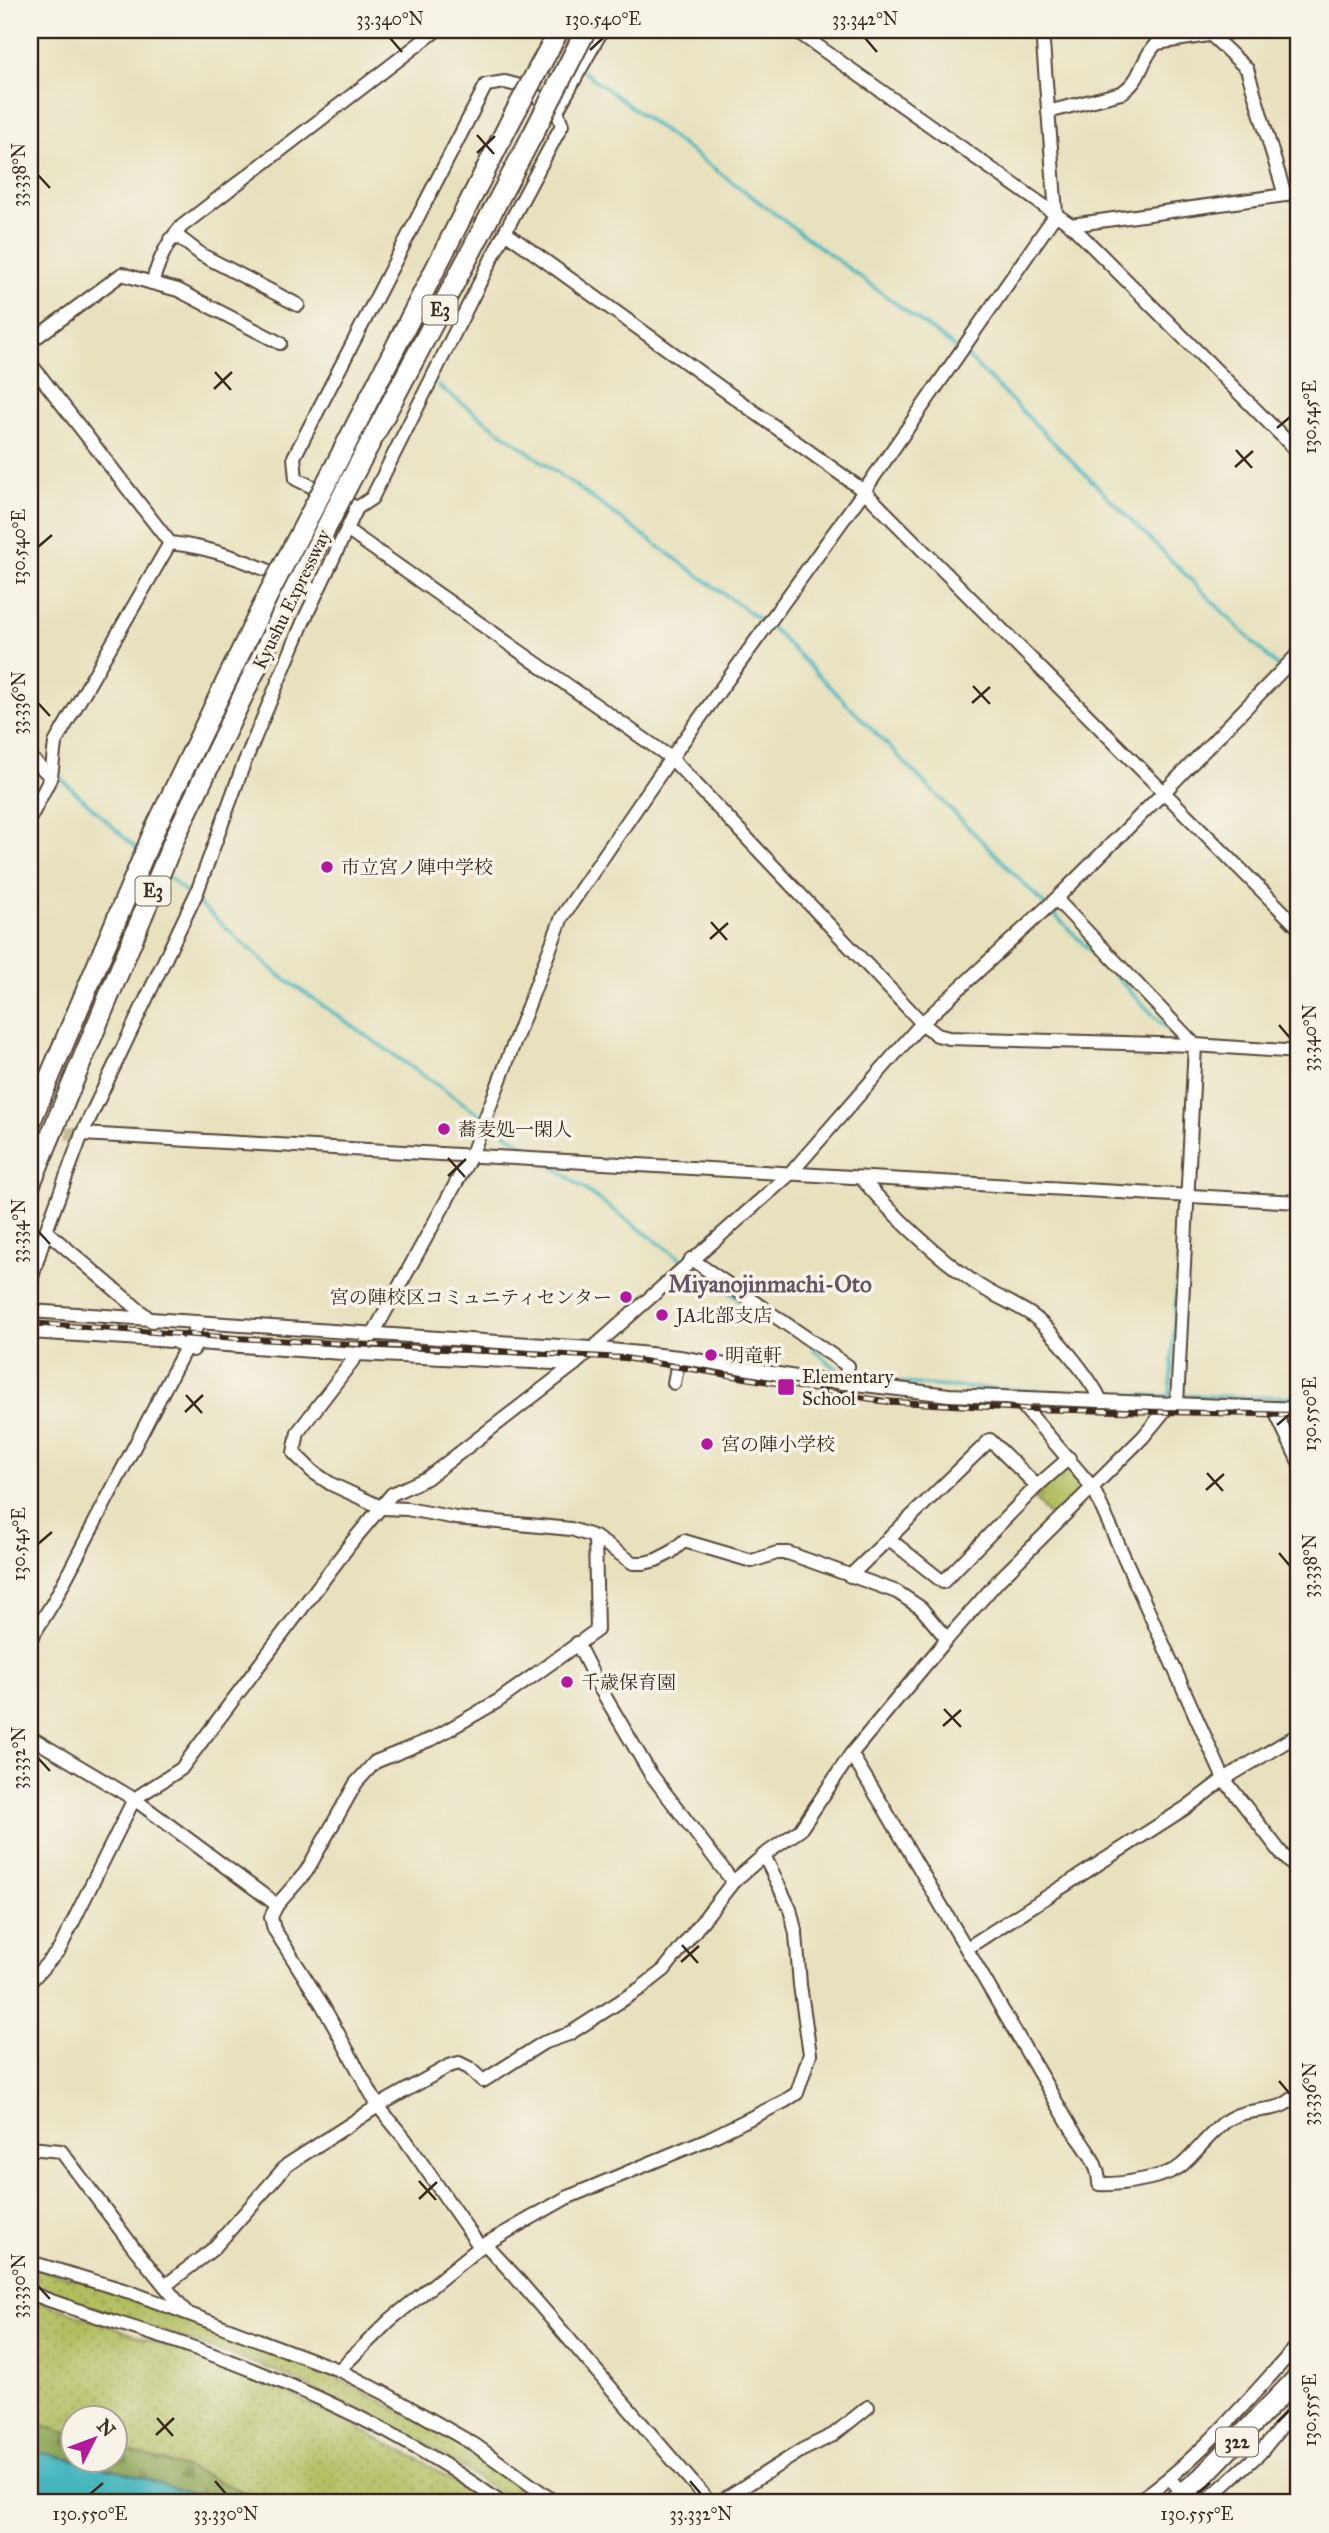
<svg xmlns="http://www.w3.org/2000/svg" width="1329" height="2533" font-family="'IM FELL Great Primer','Noto Serif JP',serif">
  <defs>
    <pattern id="grass-dots" width="8" height="8" patternUnits="userSpaceOnUse" patternTransform="scale(1.75)"><rect width="8" height="8" fill="#b1bd5e"/><path d="M2 2h.1M6 6h.1" fill="none" stroke="#919a4d" stroke-width="1.8" stroke-linecap="round"/></pattern>
    <pattern id="forest-firs" width="22" height="20" patternUnits="userSpaceOnUse" patternTransform="scale(1.75)"><rect width="22" height="20" fill="#8ca455"/><path d="M5 1l3.5 6h-7zM16 11l3.5 6h-7z" fill="#748646"/></pattern>
    <pattern id="park-tufts" width="24" height="20" patternUnits="userSpaceOnUse" patternTransform="scale(1.75)"><rect width="24" height="20" fill="#b1bd5e"/><path d="M3 7l-1-3M5 7V3M7 7l1-3M15 17l-1-3M17 17v-4M19 17l1-3" fill="none" stroke="#919a4d"/></pattern>
  </defs>
  <rect width="100%" height="100%" fill="#f7f3e8"/>
  <filter id="ink" filterUnits="userSpaceOnUse"><feTurbulence type="fractalNoise" baseFrequency=".0143" numOctaves="2"/><feDisplacementMap in="SourceGraphic" scale="14" xChannelSelector="R" yChannelSelector="G"/><feConvolveMatrix kernelMatrix="1 2 1 2 8 2 1 2 1" color-interpolation-filters="sRGB"/></filter>
  <filter id="wash" filterUnits="userSpaceOnUse"><feTurbulence type="fractalNoise" baseFrequency=".00686" numOctaves="4" result="noise"/><feDisplacementMap in="SourceGraphic" scale="28" xChannelSelector="R" yChannelSelector="G"/><feGaussianBlur stdDeviation="1.57" result="paint"/><feColorMatrix in="noise" values="0 0 0 0 0 0 0 0 0 0 0 0 0 0 0 0 0 1.4 0 .05"/><feComposite in="paint" operator="in"/></filter>
  <g filter="url(#wash)">
    <rect width="100%" height="100%" fill="#e8e1be"/>
    <!-- grass -->
    <g fill="url(#grass-dots)" stroke="#76743e" stroke-width="2">
      <path d="M30 2266 109 2289 285 2351 435 2429 544 2503H515L430 2447 274 2370 30 2286Z"/>
      <path d="M30 2298 266 2382 426 2463 485 2503H270L192 2470 116 2447V2418H74L73 2435 30 2422Z"/>
    </g>
    <!-- forest -->
    <path fill="url(#forest-firs)" stroke="#64673a" stroke-width="2" d="M30 2422 73 2435 74 2460H116V2447L192 2470 270 2503H222L121 2471 30 2450Z"/>
    <!-- park -->
    <path fill="url(#park-tufts)" stroke="#76743e" stroke-width="2" d="M1067 1467 1084 1489 1052 1519 1034 1498Z"/>
    <!-- water -->
    <path fill="#46b6bd" stroke="#40706e" stroke-width="2" d="M30 2450 121 2471 222 2503H30Z"/>
    <g fill="none" stroke-linecap="round" stroke-linejoin="round">
      <!-- stream -->
      <g stroke="#46b6bd" stroke-width="3.5">
        <path d="M584 72 957 349"/>
        <path d="M964 353 1299 688"/>
        <path d="M438 386 775 631 1179 1041"/>
        <path d="M56 774 138 850"/>
        <path d="M167 876 190 896"/>
        <path d="M196 901 279 975 538 1155"/>
        <path d="M550 1164 685 1262"/>
        <path d="M706 1276 777 1325"/>
        <path d="M813 1349 842 1373"/>
        <path d="M862 1379 937 1386 1092 1394"/>
        <path d="M1103 1394 1170 1396 1177 1279"/>
        <path d="M1179 1396 1299 1397"/>
      </g>
    </g>
  </g>
  <g filter="url(#ink)">
    <g fill="none" stroke-linecap="round" stroke-linejoin="round">
      <!-- minor-tunnel -->
      <path stroke="#c5bc9e" stroke-width="12" stroke-dasharray="12 6" stroke-linecap="butt" d="M30 1132 82 1134"/>
      <defs>
        <g id="minor">
          <path d="M795 30 1071 225 1299 453"/>
          <path d="M557 111 602 30"/>
          <path d="M1048 112 1121 93C1144 79 1140 59 1157 43L1240 30"/>
          <path d="M1071 225 1285 195 1247 69 1210 34"/>
          <path d="M505 232 864 491 1299 928"/>
          <path d="M170 239 180 238 202 255 298 305"/>
          <path d="M30 342 122 274 152 283"/>
          <path d="M280 343 178 290 152 283C159 261 166 243 182 226L437 30"/>
          <path d="M30 363 170 543C222 548 269 571 317 591"/>
          <path d="M347 530 671 758 922 1023 937 1035 949 1038 1195 1045 1299 1052"/>
          <path d="M30 757 51 777"/>
          <path d="M30 818 51 777 55 743 170 543"/>
          <path d="M1056 899 1195 1045 1177 1404"/>
          <path d="M82 1134 1299 1202"/>
          <path d="M861 1178C894 1216 933 1253 975 1283 992 1295 1013 1303 1030 1314 1049 1326 1092 1380 1101 1401"/>
          <path d="M46 1231 152 1321"/>
          <path d="M691 1259 848 1366 843 1383"/>
          <path d="M30 1284 46 1231 82 1134 197 892 243 766 304 620 357 508 372 498 505 232 562 125 557 111 524 87 505 82 486 85 294 457 296 479 357 508"/>
          <path d="M30 1311 590 1348 679 1357 796 1377 949 1395 1299 1409"/>
          <path d="M30 1332 173 1341 193 1350 197 1343 357 1354 575 1364"/>
          <path d="M674 1383 679 1357"/>
          <path d="M1017 1399 1093 1488 1224 1779 1282 1854 1299 1872"/>
          <path d="M1274 1409 1299 1462"/>
          <path d="M888 1538 943 1582 1037 1486 1069 1458"/>
          <path d="M850 1576 990 1440 1037 1486"/>
          <path d="M947 1639 921 1608 897 1592 788 1553H777L752 1561 684 1541 670 1553 656 1560 644 1563H633L595 1537 571 1529 456 1518 407 1509 383 1508 331 1484 313 1472 294 1453 298 1432 373 1334 471 1156 562 917 671 758 864 491 1056 214 1042 30"/>
          <path d="M30 1640 54 1601 198 1324"/>
          <path d="M577 1643 597 1683 650 1773 733 1882"/>
          <path d="M30 1737 134 1799 181 1769 351 1543 392 1494 427 1478 575 1364 790 1174 922 1023 1056 899 1164 792 1299 653"/>
          <path d="M851 1754 883 1806 1072 2129C1084 2146 1099 2162 1099 2184 1119 2185 1166 2178 1182 2165 1198 2151 1211 2131 1229 2119 1245 2109 1264 2112 1281 2106 1288 2103 1294 2098 1299 2094"/>
          <path d="M967 1948 1187 1807 1224 1779 1299 1734"/>
          <path d="M30 1982 59 1950 134 1799 277 1905"/>
          <path d="M30 2148 61 2151 134 2248 186 2312"/>
          <path d="M485 2244 513 2274 710 2503"/>
          <path d="M480 2247 405 2139 378 2106 323 2006 274 1929 271 1917 277 1905 306 1872 356 1783 375 1762 434 1738 498 1701 597 1630 595 1537"/>
          <path d="M30 2262 130 2292 339 2370 386 2394 475 2445 556 2503"/>
          <path d="M166 2285 213 2249 287 2165 378 2106 449 2066 459 2063 469 2068 483 2081 543 2043 569 2034 641 1988 664 1970 733 1882 764 1855 800 1830 851 1754 947 1639 998 1581 1143 1437 1171 1403"/>
          <path d="M30 2293C84 2314 142 2329 197 2349 303 2387 411 2436 501 2503"/>
          <path d="M339 2370 390 2320 480 2247 566 2198 708 2139 785 2101 797 2093 810 2054 800 1985 796 1934 790 1909 764 1855"/>
          <path d="M1169 2478 1192 2503"/>
          <path d="M718 2503 802 2450 833 2435 868 2407"/>
          <path d="M1135 2503C1199 2461 1248 2399 1299 2344"/>
          <path d="M1204 2503 1260 2453 1299 2405"/>
        </g>
        <g id="highway">
          <path d="M330 476 509 124"/>
          <path d="M348 485 532 136"/>
          <path d="M30 1123 155 829 269 593"/>
          <path d="M30 1185 177 833 288 602"/>
          <path d="M1171 2503 1202 2477 1299 2376"/>
        </g>
      </defs>
      <!-- minor casing -->
      <use href="#minor" stroke="#554536" stroke-width="16"/>
      <!-- highway casing -->
      <use href="#highway" stroke="#554536" stroke-width="23"/>
      <!-- minor -->
      <use href="#minor" stroke="#fff" stroke-width="12"/>
      <!-- highway -->
      <use href="#highway" stroke="#fff" stroke-width="19"/>
      <defs>
        <g id="rail">
          <path d="M30 1323 236 1338 625 1358 890 1402"/>
          <path d="M879 1401 1026 1409 1299 1415"/>
        </g>
      </defs>
      <!-- rail casing -->
      <use href="#rail" stroke="#3b2a1e" stroke-width="6"/>
      <!-- rail -->
      <use href="#rail" stroke="#f7f3e8" stroke-width="3.5" stroke-dasharray="10" stroke-linecap="butt"/>
      <defs>
        <g id="highway-bridge">
          <path d="M509 124 559 30"/>
          <path d="M532 136 586 30"/>
          <path d="M269 593 330 476"/>
          <path d="M288 602 348 485"/>
        </g>
      </defs>
      <!-- highway-bridge casing -->
      <use href="#highway-bridge" stroke="#554536" stroke-width="23" stroke-linecap="butt"/>
      <!-- highway-bridge -->
      <use href="#highway-bridge" stroke="#fff" stroke-width="19"/>
    </g>
  </g>
  <!-- ticks -->
  <path fill="none" stroke="#3b2a1e" stroke-width="2.5" d="M390 38 402 52M865 38 877 52M590 50 603 38M477 135 494 154M477 153 495 136M38 175 50 188M215 372 231 390M214 389 232 372M1277 428 1290 417M1236 450 1252 468M1235 467 1253 451M38 547 52 535M973 686 990 704M38 703 50 716M972 703 990 687M711 922 727 940M710 939 728 923M1279 1025 1290 1038M448 1158 465 1177M448 1176 466 1159M38 1231 50 1244M186 1395 202 1413M185 1412 203 1395M1277 1425 1290 1414M1207 1473 1223 1491M1206 1490 1224 1474M38 1544 52 1532M1279 1553 1290 1566M944 1709 961 1727M943 1726 961 1710M38 1758 50 1771M682 1945 698 1963M681 1962 699 1946M1279 2081 1290 2094M419 2181 436 2200M419 2199 437 2182M38 2286 50 2299M157 2418 173 2436M1277 2422 1290 2410M156 2435 174 2418M215 2481 226 2494M690 2481 701 2494M90 2494 103 2483M1197 2494 1210 2483"/>
  <!-- markers -->
  <g fill="#b5179e" stroke="#f7f3e8" stroke-width="2.5">
    <circle cx="327" cy="867" r="7"/>
    <circle cx="444" cy="1129" r="7"/>
    <circle cx="626" cy="1297" r="7"/>
    <circle cx="662" cy="1315" r="7"/>
    <circle cx="711" cy="1355" r="7"/>
    <rect x="777" y="1378" width="18" height="18" rx="3.5"/>
    <circle cx="707" cy="1444" r="7"/>
    <circle cx="567" cy="1682" r="7"/>
  </g>
  <g text-anchor="middle" stroke-width="7" stroke-linejoin="round" paint-order="stroke">
    <!-- shield labels -->
    <g fill="#f7f3e8" stroke="#73665b" stroke-width="2">
      <rect x="422.5" y="295.5" width="35" height="29" rx="5"/>
      <rect x="135.5" y="876.5" width="35" height="29" rx="5"/>
      <rect x="1216" y="2427.5" width="42" height="29" rx="5"/>
    </g>
    <g font-size="18" font-weight="bold" fill="#3b2a1e">
      <text x="440" y="316">E3</text>
      <text x="153" y="897">E3</text>
      <text x="1237" y="2448">322</text>
    </g>
    <!-- street labels -->
    <g font-size="19" fill="#3b2a1e" stroke="#f7f3e8">
      <text transform="translate(291 599) rotate(-64)" y="7">Kyushu Expressway</text>
    </g>
    <!-- poi labels -->
    <g font-size="19" fill="#3b2a1e" stroke="#f7f3e8" text-anchor="start">
      <text x="341" y="874">市立宮ノ陣中学校</text>
      <text x="458" y="1136">蕎麦処一閑人</text>
      <text x="612" y="1304" text-anchor="end">宮の陣校区コミュニティセンター</text>
      <text x="676" y="1322">JA北部支店</text>
      <text x="725" y="1362">明竜軒</text>
      <text x="802" y="1383">Elementary<tspan x="802" dy="22">School</tspan></text>
      <text x="721" y="1451">宮の陣小学校</text>
      <text x="581" y="1689">千歳保育園</text>
    </g>
    <!-- quarter labels -->
    <g font-size="23" font-weight="bold" fill="#645564" stroke="#f7f3e8">
      <text x="770" y="1292">Miyanojinmachi-Oto</text>
    </g>
  </g>
  <!-- margin -->
  <rect width="1329" height="2533" fill="none" stroke="#f7f3e8" stroke-width="77"/>
  <!-- north arrow -->
  <g transform="translate(94 2439) rotate(48)"><circle r="33" fill="#f7f3e8" stroke="#aca397" stroke-width="2"/>
  <path d="M0-5L12 26L0 18L-12 26Z" fill="#b5179e"/>
  <text y="-10" font-size="19" font-weight="bold" text-anchor="middle" fill="#3b2a1e">N</text>
  </g>
  <rect x="38" y="38" width="1252" height="2456" fill="none" stroke="#3b2a1e" stroke-width="2.5"/>
  <g font-size="18" text-anchor="middle" fill="#3b2a1e">
    <text x="390" y="25">33.340°N</text>
    <text x="603" y="25">130.540°E</text>
    <text x="865" y="25">33.342°N</text>
    <text transform="translate(19 175) rotate(-90)" y="6">33.338°N</text>
    <text transform="translate(1310 417) rotate(-90)" y="6">130.545°E</text>
    <text transform="translate(19 547) rotate(-90)" y="6">130.540°E</text>
    <text transform="translate(19 703) rotate(-90)" y="6">33.336°N</text>
    <text transform="translate(1310 1038) rotate(-90)" y="6">33.340°N</text>
    <text transform="translate(19 1231) rotate(-90)" y="6">33.334°N</text>
    <text transform="translate(1310 1414) rotate(-90)" y="6">130.550°E</text>
    <text transform="translate(19 1544) rotate(-90)" y="6">130.545°E</text>
    <text transform="translate(1310 1566) rotate(-90)" y="6">33.338°N</text>
    <text transform="translate(19 1758) rotate(-90)" y="6">33.332°N</text>
    <text transform="translate(1310 2094) rotate(-90)" y="6">33.336°N</text>
    <text transform="translate(19 2286) rotate(-90)" y="6">33.330°N</text>
    <text transform="translate(1310 2410) rotate(-90)" y="6">130.555°E</text>
    <text x="90" y="2520">130.550°E</text>
    <text x="226" y="2520">33.330°N</text>
    <text x="701" y="2520">33.332°N</text>
    <text x="1197" y="2520">130.555°E</text>
  </g>
</svg>
